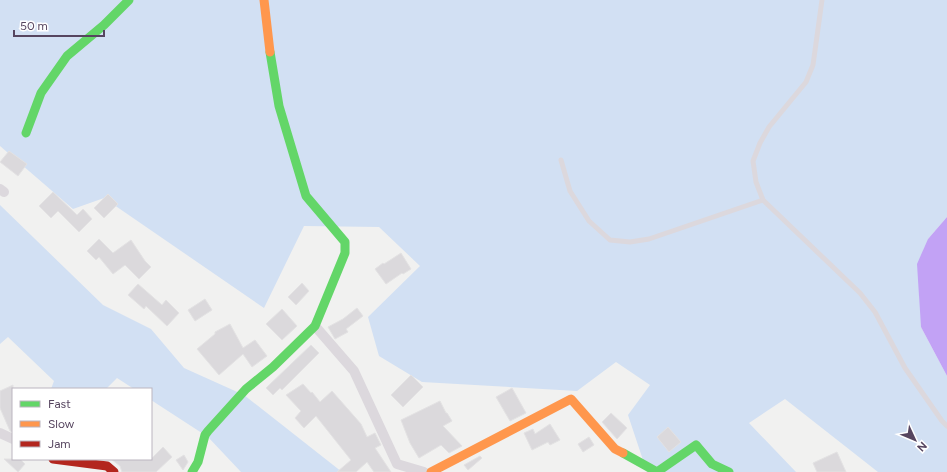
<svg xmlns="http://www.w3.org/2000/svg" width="947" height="472" font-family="Figtree,sans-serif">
  <rect width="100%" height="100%" fill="#f1f1f0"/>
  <!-- green -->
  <g fill="#d2e0f3">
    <path d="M0 0H947V217L928 239 921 327 947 376V472H878L785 399 749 423 796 472H647L628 415 650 385 616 362 577 391 422 382 379 356 368 317 420 266 379 227 304 226 264 308 104 198 73 209 0 146Z"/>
    <path d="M0 205 103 305 151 329 184 368 244 395 342 472H241L208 437 151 400V389H134L117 378 106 389H51L54 381 8 337 0 344Z"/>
  </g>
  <!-- water -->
  <path fill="#c2a2f5" d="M947 217V376L921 327 917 264 928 239Z"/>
  <!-- building -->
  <g fill="#dbd9dc" stroke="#e3e2e3">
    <path d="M9 151 27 164 18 176 0 162Z"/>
    <path d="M53 192 77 215 83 209 92 219 79 232 58 211 51 218 39 206Z"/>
    <path d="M108 194 118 204 104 218 94 208Z"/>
    <path d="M99 239 113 253 131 240 145 261 151 267 139 279 125 265 113 274 99 257 96 260 87 251Z"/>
    <path d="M401 253 411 269 403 274 402 273 386 284 375 269 383 263 384 264Z"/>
    <path d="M302 283 309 291 296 305 288 297Z"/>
    <path d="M138 284 162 305 166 300 179 313 167 326 146 306 144 309 128 295Z"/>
    <path d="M205 299 212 310 195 321 188 310Z"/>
    <path d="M357 308 363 316 346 329 348 332 335 339 328 327 343 319Z"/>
    <path d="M282 309 297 326 282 340 266 324Z"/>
    <path d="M230 324 243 348 255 340 267 356 252 367 243 354 219 375 197 349 215 334V332Z"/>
    <path d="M311 345 319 353 282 390 280 388 273 395 266 388Z"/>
    <path d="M411 375 423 387 403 407 391 395Z"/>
    <path d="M303 384 311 393 312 392 320 402 332 391 361 424 367 437 375 433 381 445 375 448 391 472H374L367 462 356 472H337L351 460 316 416 304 428 295 418 301 411 286 395Z"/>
    <path d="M13 385V432L10 431 0 408V391Z"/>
    <path d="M512 388 526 413 510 421 496 397Z"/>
    <path d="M440 401 446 413H447L452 421 443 426 462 446 449 453 441 445 419 458 410 443 401 420Z"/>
    <path d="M611 413 627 428 617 439 602 422Z"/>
    <path d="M550 424 560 440 550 445 548 442 532 450 524 433 533 429 535 434Z"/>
    <path d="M668 427 681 442 669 452 657 437Z"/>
    <path d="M589 437 594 445 583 452 578 444Z"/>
    <path d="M163 447 172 457 156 472H122L120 466 111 459H151Z"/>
    <path d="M837 452 846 472H817L813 463Z"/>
    <path d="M184 455 188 462 183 470 176 460Z"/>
    <path d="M480 456 482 458 468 470 464 465Z"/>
    <path d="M4 459H20L25 464 18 472Z"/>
  </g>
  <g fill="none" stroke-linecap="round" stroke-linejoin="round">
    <!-- lane -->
    <g stroke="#dcd8dd" stroke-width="5">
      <path d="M822 0 813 65 806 82 769 127 760 143 753 161 756 182 763 200 860 293 875 312 905 368 942 421 947 426"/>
      <path d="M561 160 570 191 589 221 610 240 630 242 649 239 763 200"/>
    </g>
    <!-- street -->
    <g stroke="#dcd8dd" stroke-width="10">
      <path d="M0 189 4 192"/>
      <path d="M315 326 354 371 397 464 424 472"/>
      <path d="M0 433 13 439"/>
    </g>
    <!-- fast -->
    <g stroke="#63d668" stroke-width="9">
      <path d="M26 133 41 93 67 56 104 25 129 0"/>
      <path d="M623 453 657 472 696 445 712 464 729 472"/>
      <path d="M192 472 198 462 205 435 208 431 246 389 273 367 315 326 345 253V242L306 196 279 106 270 52"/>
    </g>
    <!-- slow -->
    <g stroke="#ff974d" stroke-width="9">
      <path d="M264 0 270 52"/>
      <path d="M431 472 571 399 615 449 623 453"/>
    </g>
    <!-- jam -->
    <path stroke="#b3261e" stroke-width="9" d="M53 459 107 466 114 472"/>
  </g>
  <!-- legend -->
  <rect x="12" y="388" width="140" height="72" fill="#ffffff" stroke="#bbb5bf"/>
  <rect x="20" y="401" width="20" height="6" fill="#63d668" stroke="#bbb5bf"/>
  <text x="48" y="408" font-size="12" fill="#56455f">Fast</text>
  <rect x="20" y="421" width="20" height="6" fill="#ff974d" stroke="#bbb5bf"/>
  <text x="48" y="428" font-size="12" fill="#56455f">Slow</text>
  <rect x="20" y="441" width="20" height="6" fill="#b3261e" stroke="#bbb5bf"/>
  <text x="48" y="448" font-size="12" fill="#56455f">Jam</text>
  <!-- north arrow -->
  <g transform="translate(915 440) rotate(134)" stroke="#ffffff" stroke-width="3" paint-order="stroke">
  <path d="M0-3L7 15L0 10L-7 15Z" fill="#56455f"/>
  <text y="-6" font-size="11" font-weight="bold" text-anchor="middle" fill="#56455f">N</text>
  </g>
  <!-- scale -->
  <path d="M14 30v6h90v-6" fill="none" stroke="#56455f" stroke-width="2"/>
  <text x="20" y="30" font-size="12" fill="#56455f" stroke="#ffffff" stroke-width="3" paint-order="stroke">50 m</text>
</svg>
